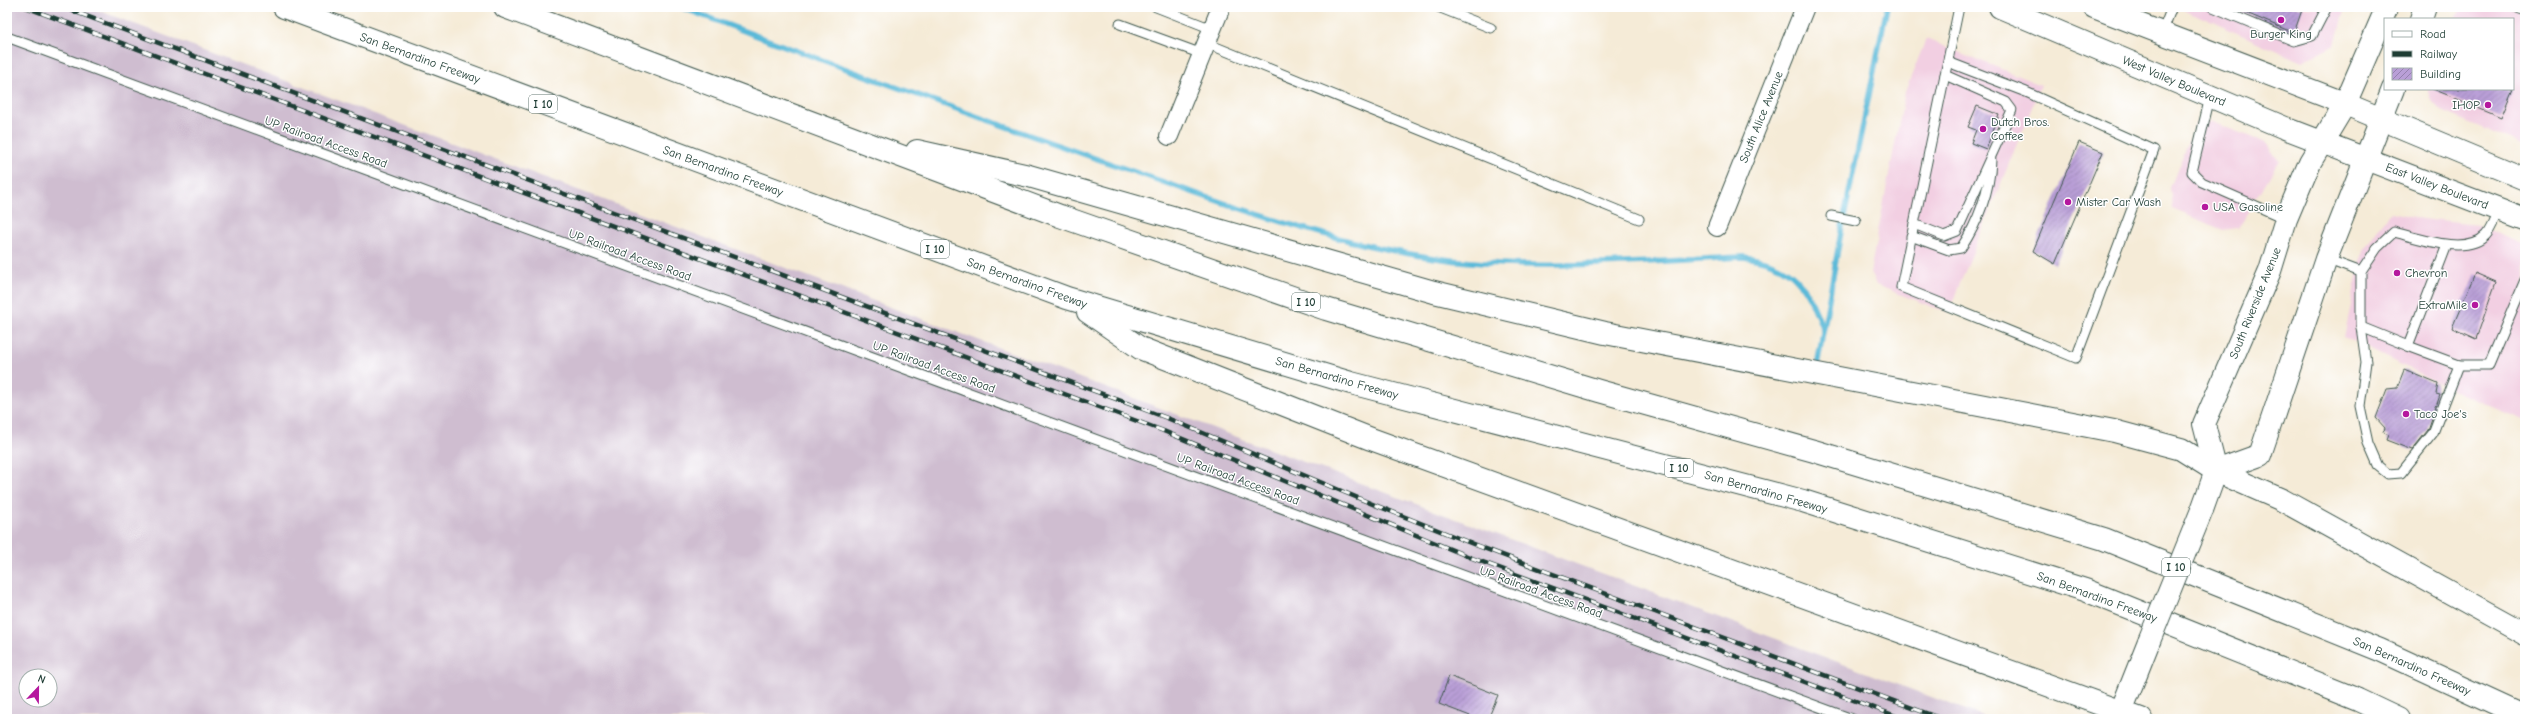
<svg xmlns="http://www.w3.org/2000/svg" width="2532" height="726" font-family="'Comic Neue',sans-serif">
  <defs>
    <pattern id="building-hatch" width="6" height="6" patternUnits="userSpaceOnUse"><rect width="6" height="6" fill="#b99fd7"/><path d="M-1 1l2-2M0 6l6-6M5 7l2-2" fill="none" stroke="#9683af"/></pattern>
  </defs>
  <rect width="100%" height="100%" fill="#fff"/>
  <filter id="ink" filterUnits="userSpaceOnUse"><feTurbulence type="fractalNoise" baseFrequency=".025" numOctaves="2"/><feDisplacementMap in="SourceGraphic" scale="8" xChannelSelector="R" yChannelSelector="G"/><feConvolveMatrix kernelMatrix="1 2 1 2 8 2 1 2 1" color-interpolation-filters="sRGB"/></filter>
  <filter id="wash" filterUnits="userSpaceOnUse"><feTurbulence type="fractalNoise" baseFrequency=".012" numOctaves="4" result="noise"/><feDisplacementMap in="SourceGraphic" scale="16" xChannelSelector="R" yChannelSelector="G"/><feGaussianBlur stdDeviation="0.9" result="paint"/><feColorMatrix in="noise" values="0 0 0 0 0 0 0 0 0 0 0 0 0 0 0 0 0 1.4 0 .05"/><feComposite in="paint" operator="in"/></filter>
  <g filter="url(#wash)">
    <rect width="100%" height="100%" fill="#f5ebd7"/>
    <!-- built -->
    <g fill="#f2cfe2">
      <path d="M2179 7H2345L2335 45 2302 62Z"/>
      <path d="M2461 7H2525V146L2441 111 2432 101 2428 89H2513V19H2456Z"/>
      <path d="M1926 39 2041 85 1948 313 1876 285 1870 273 1905 92Z"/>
      <path d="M2197 120 2212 122 2266 143 2279 161 2238 228 2223 230 2172 209 2170 188Z"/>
      <path d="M2391 212 2422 219 2477 225 2525 245V421L2459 393 2344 337 2363 250Z"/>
    </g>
    <!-- industrial -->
    <path fill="#cfbdd0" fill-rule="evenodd" d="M7 7H89L1990 719H7ZM26 676H50V700H26Z"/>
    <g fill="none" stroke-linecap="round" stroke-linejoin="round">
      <!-- stream -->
      <g stroke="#5ab9d8" stroke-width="5.5">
        <path d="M680 7C829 63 979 118 1129 170 1221 202 1314 237 1410 254 1520 274 1633 262 1743 257 1794 263 1806 284 1823 330"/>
        <path d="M1817 366 1841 232 1887 7"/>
      </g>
    </g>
    <g id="blocks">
      <!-- building -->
      <g fill="url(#building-hatch)">
        <path d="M2232 7H2303L2294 33Z"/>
        <path d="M2433 89H2513L2501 117Z"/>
        <path d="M1977 106 1999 115 1986 149 1971 143 1976 130 1968 127Z"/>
        <path d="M2079 142 2103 152 2055 264 2033 251Z"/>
        <path d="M2475 273 2496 282 2476 339 2452 328Z"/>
        <path d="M2404 370 2438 384 2436 394 2440 395 2428 430 2412 450 2386 440 2388 435 2383 433 2385 428 2376 418 2387 389 2397 388Z"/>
        <path d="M1449 676 1498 695 1488 719H1478L1439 704Z"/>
      </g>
    </g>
  </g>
  <g filter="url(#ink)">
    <use href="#blocks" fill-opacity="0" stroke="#3f574c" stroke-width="1"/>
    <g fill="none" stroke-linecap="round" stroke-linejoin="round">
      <defs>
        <g id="service">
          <path d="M1156 7 1212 29"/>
          <path d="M1438 7 1491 28"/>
          <path d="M2213 7 2294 41 2312 36 2327 7"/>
          <path d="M2515 7 2525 11"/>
          <path d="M1120 24 1202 54"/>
          <path d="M2162 33 2172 7"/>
          <path d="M7 37 1852 719"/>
          <path d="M1206 43 1639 219"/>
          <path d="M1948 62 2026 92 2154 150 2076 358 1901 287 1959 7"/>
          <path d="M2210 97 2192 172 2202 182 2286 219"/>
          <path d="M2499 210C2495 217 2492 228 2486 235 2467 256 2418 238 2394 232L2377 248 2361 272V327L2366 362 2360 406 2368 443 2378 466 2388 474 2401 473 2433 433 2459 365H2489L2525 280"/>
          <path d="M1831 216 1856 221"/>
          <path d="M1914 224 1944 236 1957 231 2012 110 2006 102 1945 75"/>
          <path d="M1911 236 1949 250 1961 248C1978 223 1990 190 1991 160"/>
          <path d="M2326 259 2361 272"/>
          <path d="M2361 327 2408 346 2447 245"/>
          <path d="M2408 346 2459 365"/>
        </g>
        <g id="minor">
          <path d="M1169 136 1221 7"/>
          <path d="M1717 227 1805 7"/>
        </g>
        <g id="primary">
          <path d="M2000 7 2285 128 2525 220"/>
          <path d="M2094 7 2336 100 2525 179"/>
          <path d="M2421 19 2425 7"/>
          <path d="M2216 471 2260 455 2326 259 2393 89"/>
          <path d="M2202 510 2216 471 2204 424 2270 271 2286 219 2310 162 2345 104 2387 7"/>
          <path d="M2118 719 2149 641"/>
        </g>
        <g id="motorway">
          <path d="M284 7 1067 298 1351 383 1803 501 2085 590 2358 700 2398 719"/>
          <path d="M505 7 1060 216 1326 309 1599 391 1814 451 2104 539 2380 650 2525 717"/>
          <path d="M917 151 1029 176 1434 292 1605 333 2114 431 2181 449 2216 471 2282 500 2525 634"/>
          <path d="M1088 312 1140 348 1371 439 2141 719"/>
        </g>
      </defs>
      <!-- service casing -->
      <use href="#service" stroke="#3f574c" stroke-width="11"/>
      <!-- minor casing -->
      <use href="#minor" stroke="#3f574c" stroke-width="20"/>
      <!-- primary casing -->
      <use href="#primary" stroke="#3f574c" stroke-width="24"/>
      <!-- motorway casing -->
      <use href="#motorway" stroke="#3f574c" stroke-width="24"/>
      <!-- service -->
      <use href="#service" stroke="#fff" stroke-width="9"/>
      <!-- minor -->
      <use href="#minor" stroke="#fff" stroke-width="18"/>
      <!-- primary -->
      <use href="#primary" stroke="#fff" stroke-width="22"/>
      <!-- motorway -->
      <use href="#motorway" stroke="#fff" stroke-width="22"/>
      <defs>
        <g id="rail">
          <path d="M25 7 1161 430 1472 558 1904 719"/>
          <path d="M62 7 1167 418 1370 503 1478 546 1942 719"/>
        </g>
      </defs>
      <!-- rail casing -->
      <use href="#rail" stroke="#1f3d34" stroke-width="4.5"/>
      <!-- rail -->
      <use href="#rail" stroke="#fff" stroke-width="3" stroke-dasharray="9" stroke-linecap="butt"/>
      <defs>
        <path id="primary-bridge" d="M2149 641 2202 510"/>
      </defs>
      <!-- primary-bridge casing -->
      <use href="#primary-bridge" stroke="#3f574c" stroke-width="24" stroke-linecap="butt"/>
      <!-- primary-bridge -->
      <use href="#primary-bridge" stroke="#fff" stroke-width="22"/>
    </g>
  </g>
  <!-- markers -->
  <g fill="#b5179e" stroke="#fff" stroke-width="1.5">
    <circle cx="2281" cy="20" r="4"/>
    <circle cx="2488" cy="105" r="4"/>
    <circle cx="1983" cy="129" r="4"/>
    <circle cx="2068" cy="202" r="4"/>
    <circle cx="2205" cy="207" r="4"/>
    <circle cx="2397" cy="273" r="4"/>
    <circle cx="2475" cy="305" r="4"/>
    <circle cx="2406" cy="414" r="4"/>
  </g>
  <g text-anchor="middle" stroke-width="3" stroke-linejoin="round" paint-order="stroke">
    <!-- shield labels -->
    <g fill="#fff" stroke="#627771" stroke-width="1">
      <rect x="529" y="95" width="28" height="18" rx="3"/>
      <rect x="921" y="240" width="28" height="18" rx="3"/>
      <rect x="1292" y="293" width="28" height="18" rx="3"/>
      <rect x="1665" y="459" width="28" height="18" rx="3"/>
      <rect x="2162" y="558" width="28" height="18" rx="3"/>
    </g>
    <g font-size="11" font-weight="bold" fill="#1f3d34">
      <text x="543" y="108">I 10</text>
      <text x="935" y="253">I 10</text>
      <text x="1306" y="306">I 10</text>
      <text x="1679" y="472">I 10</text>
      <text x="2176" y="571">I 10</text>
    </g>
    <!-- poi labels -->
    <g font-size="12" fill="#1f3d34" stroke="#fff" text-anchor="start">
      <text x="2281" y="38" text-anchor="middle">Burger King</text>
      <text x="2480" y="109" text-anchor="end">IHOP</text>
      <text x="1991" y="126">Dutch Bros.<tspan x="1991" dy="14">Coffee</tspan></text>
      <text x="2076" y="206">Mister Car Wash</text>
      <text x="2213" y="211">USA Gasoline</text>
      <text x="2405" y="277">Chevron</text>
      <text x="2467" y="309" text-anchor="end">ExtraMile</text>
      <text x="2414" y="418">Taco Joe's</text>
    </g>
    <!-- street labels -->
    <g font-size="12" fill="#1f3d34" stroke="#fff">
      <text transform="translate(420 58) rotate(20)" y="4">San Bernardino Freeway</text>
      <text transform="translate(2174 81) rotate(23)" y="4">West Valley Boulevard</text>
      <text transform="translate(1761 117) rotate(-68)" y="4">South Alice Avenue</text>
      <text transform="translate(326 142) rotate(20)" y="4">UP Railroad Access Road</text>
      <text transform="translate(723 171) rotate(20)" y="4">San Bernardino Freeway</text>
      <text transform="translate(2437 186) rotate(21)" y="4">East Valley Boulevard</text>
      <text transform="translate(630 255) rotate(20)" y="4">UP Railroad Access Road</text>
      <text transform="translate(1027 283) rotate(20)" y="4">San Bernardino Freeway</text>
      <text transform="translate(2255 303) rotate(-68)" y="4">South Riverside Avenue</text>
      <text transform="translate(934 367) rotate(20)" y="4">UP Railroad Access Road</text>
      <text transform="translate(1337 378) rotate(16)" y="4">San Bernardino Freeway</text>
      <text transform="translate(1238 479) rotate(20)" y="4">UP Railroad Access Road</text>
      <text transform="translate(1766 492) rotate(16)" y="4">San Bernardino Freeway</text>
      <text transform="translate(1541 592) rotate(20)" y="4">UP Railroad Access Road</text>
      <text transform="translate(2097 597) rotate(20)" y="4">San Bernardino Freeway</text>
      <text transform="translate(2412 666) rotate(24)" y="4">San Bernardino Freeway</text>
    </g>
  </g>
  <!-- margin -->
  <rect width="2532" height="726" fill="none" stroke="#fff" stroke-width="24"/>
  <!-- legend -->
  <rect x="2384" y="18" width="130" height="72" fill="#ffffff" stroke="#a5b1ae"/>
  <rect x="2392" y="31" width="20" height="6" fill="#ffffff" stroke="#a5b1ae"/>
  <text x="2420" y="38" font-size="12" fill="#1f3d34">Road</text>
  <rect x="2392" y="51" width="20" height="6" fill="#1f3d34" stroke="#a5b1ae"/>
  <text x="2420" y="58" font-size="12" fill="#1f3d34">Railway</text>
  <rect x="2392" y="68" width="20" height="12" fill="url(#building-hatch)" stroke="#a5b1ae"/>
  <text x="2420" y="78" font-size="12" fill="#1f3d34">Building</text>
  <!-- north arrow -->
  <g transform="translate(38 688) rotate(22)"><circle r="19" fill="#ffffff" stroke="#a5b1ae"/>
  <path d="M0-3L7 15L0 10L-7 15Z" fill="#b5179e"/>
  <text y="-6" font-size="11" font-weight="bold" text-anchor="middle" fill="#1f3d34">N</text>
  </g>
</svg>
